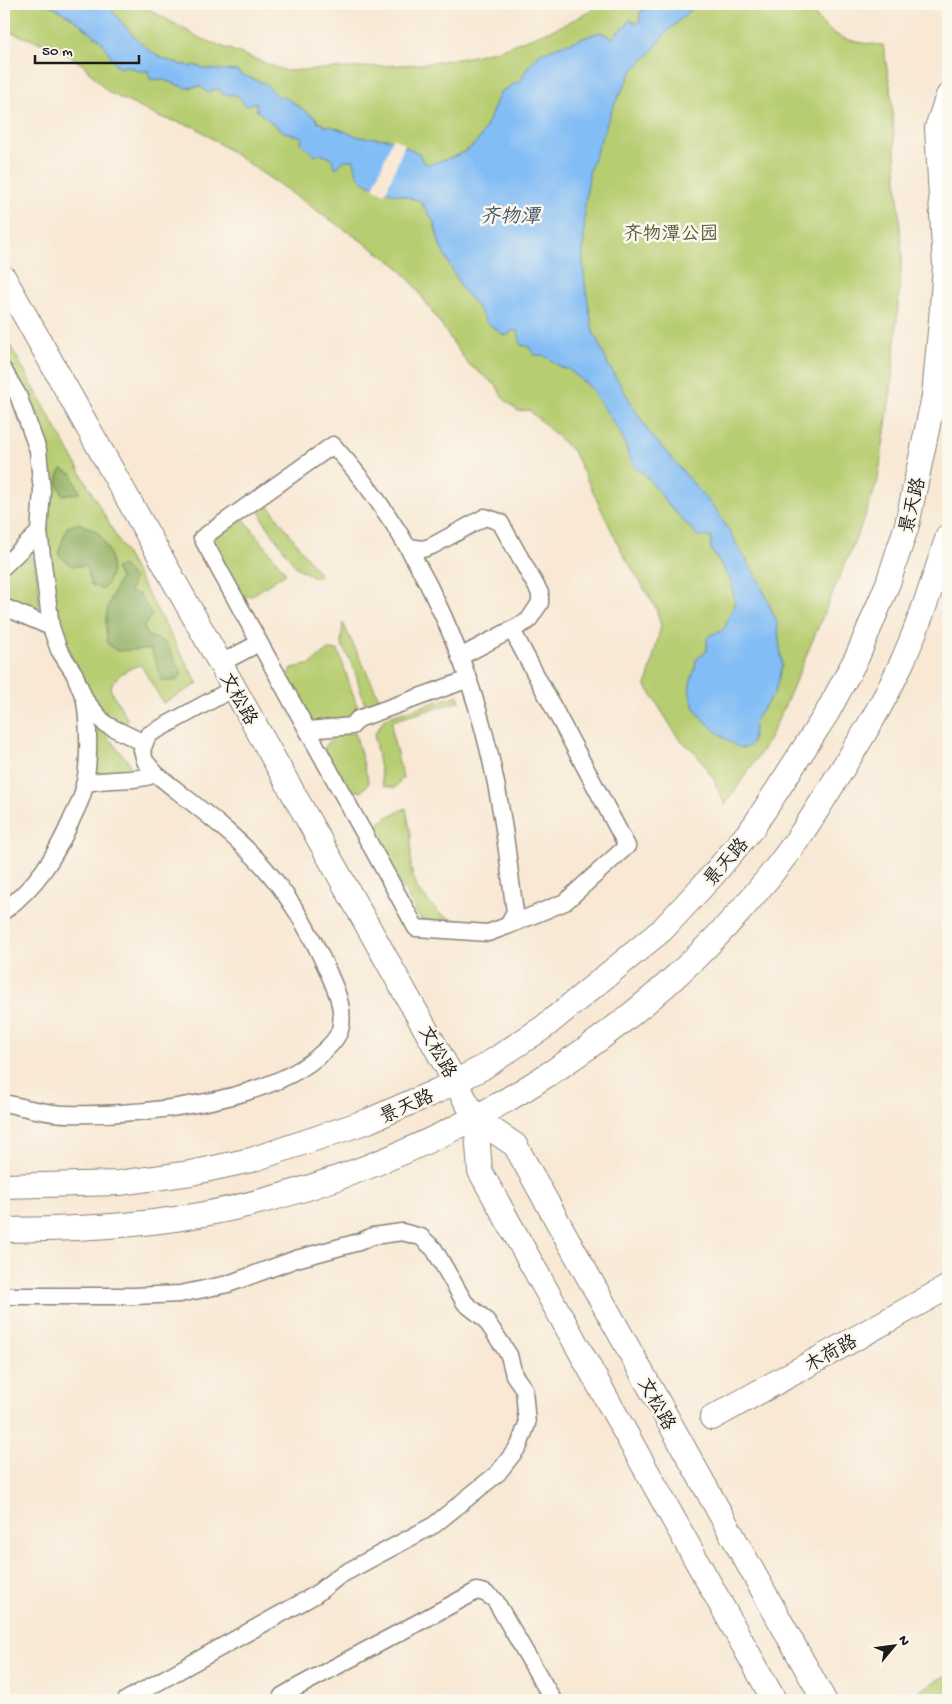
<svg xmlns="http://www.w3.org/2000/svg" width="952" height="1704" font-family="'Gochi Hand','LXGW WenKai TC',sans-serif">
  <rect width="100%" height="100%" fill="#fbf7ec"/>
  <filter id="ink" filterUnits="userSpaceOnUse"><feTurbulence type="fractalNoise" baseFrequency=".02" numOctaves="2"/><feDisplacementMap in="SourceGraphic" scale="10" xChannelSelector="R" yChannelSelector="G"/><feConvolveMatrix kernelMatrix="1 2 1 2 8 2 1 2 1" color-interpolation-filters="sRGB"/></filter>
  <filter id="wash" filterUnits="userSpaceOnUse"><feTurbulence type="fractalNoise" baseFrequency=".0096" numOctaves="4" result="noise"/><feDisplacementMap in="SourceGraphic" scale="20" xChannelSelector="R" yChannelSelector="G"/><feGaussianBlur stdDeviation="1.12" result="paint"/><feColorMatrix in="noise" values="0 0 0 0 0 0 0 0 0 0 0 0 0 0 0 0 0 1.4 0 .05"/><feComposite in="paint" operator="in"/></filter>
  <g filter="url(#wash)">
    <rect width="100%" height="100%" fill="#f8e8d4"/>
    <!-- green -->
    <g fill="#b7cd71" stroke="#6a7446">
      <path d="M4 4H140L200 38 286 71 422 64 464 58 498 50 557 28 589 12 598 4H809C824 36 849 43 883 45L891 91 902 255 892 383 878 480 864 519 786 703 766 745 725 805 713 778 695 752 679 739 646 686 661 626 656 608 623 554 573 451 529 410 518 411 502 397 497 386 467 363 414 285 395 264 195 127 159 117 108 92 83 65 70 56 50 46 4 30Z"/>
      <path d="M4 334 198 684 163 703 141 665C129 667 113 677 110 689L128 720 121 723 111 721C65 665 51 611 46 540 45 522 50 504 50 487 49 445 35 392 4 362Z"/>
      <path d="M269 506 320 575 315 578 296 567 263 520 261 510Z"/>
      <path d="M235 519H244L286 573 251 596H242L210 541Z"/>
      <path d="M29 551C36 560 44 606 36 612L4 599V570Z"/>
      <path d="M343 623 381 702 372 705 364 702 354 668 341 643Z"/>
      <path d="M328 650H338L357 706 353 717 328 727 314 725 287 678 292 668 311 664Z"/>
      <path d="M458 695 460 701 392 721V734L403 778 395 788 383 786 374 735 385 718Z"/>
      <path d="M100 728 129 762 131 770 94 774V730Z"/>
      <path d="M355 733 369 783 361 792 348 789 324 749C331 734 340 734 355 733Z"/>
      <path d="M406 808 411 835V869L418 890 440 914 451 919 489 926 480 928 420 919 370 830 387 817Z"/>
      <path d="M948 1674V1700H903Z"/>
    </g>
    <!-- forest -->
    <g fill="#91b063" stroke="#566640">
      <path d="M62 469 72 474 80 493 63 495C57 484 55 479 62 469Z"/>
      <path d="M79 523C84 526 95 529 99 534 112 552 118 573 102 590L91 585 86 566H72L58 554 67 527Z"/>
      <path d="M123 566 134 579 130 592 139 594 152 615 144 626 147 635 166 643 182 674 176 681H162L151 649 117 651 107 643C104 611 107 606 120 578L115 568Z"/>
    </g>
    <!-- water -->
    <path fill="#83bdf5" stroke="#506c88" d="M48 4H106C130 29 144 57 181 64L182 66 186 64 190 67 194 65 207 69 238 71 239 74 264 83 280 98 283 96 316 118 318 123H322L324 126H331L359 137 389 139 419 153 424 163 429 164C482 151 481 140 500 92L511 86 513 83H519L527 68 540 53 600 32 612 38 620 30 627 26 629 20 637 23 640 21V12L654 4H697L668 31 649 55 633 70 613 107 590 169 585 205 583 258 585 284 593 331 608 364 648 431 717 511 760 583 777 622 782 665 775 692 755 720 752 743C749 746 747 748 742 748 734 748 702 720 697 712 694 707 692 700 690 694 687 682 696 672 696 660L707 651V638L712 634 720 632 725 627 735 602 731 581 711 549V537L698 536 666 502 644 473 637 470 630 460 621 434 589 386 568 369 562 368 543 355H534L529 347 521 345 518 331H511L509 335H504L487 323 478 308 462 289 440 246 434 222 420 201C405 195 366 190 358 175 355 170 356 165 353 160H344L338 167H335L331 158 320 154 315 156 301 143 302 137 284 132 257 111 256 102 246 106 237 95 222 94 220 90 214 89 208 93 200 86 187 88 163 80 150 79 148 71H138L127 66 118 68 101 41 71 17Z"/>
    <!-- pier -->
    <path fill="#f8e8d4" d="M393 138 405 144 385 194 373 188Z"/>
  </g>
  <g filter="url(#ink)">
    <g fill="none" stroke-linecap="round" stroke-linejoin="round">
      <defs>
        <g id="street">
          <path d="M4 371 18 395 38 450 42 491 39 532 51 627 59 650 74 673 85 700 105 724 144 743"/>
          <path d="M333 445C425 547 479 677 501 811 507 844 510 878 515 912L507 926 488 933 416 928 202 538Z"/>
          <path d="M408 547 423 549 432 546 485 517 500 522 540 593V603L528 621 460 657"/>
          <path d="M4 566 39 532"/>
          <path d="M4 607 51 627"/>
          <path d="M221 663 259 643"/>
          <path d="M308 730 352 726 358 719 469 679"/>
          <path d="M84 784C108 777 133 783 156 774"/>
          <path d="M4 911C37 885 54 859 71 821 75 811 81 802 83 792 90 763 89 730 85 701"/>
          <path d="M507 926 565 902 627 846 512 630"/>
          <path d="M4 1103C24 1107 46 1114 67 1114 138 1116 270 1103 323 1052 331 1045 340 1036 341 1025 344 1005 334 985 326 967 309 930 289 895 262 865 231 831 192 803 156 774L145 761 142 750 148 735 234 688"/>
          <path d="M4 1296H134L180 1294 228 1284 296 1259 359 1242 373 1236 402 1232 421 1237 434 1249 465 1303 485 1319 509 1355 514 1375 524 1389 527 1424 519 1446 498 1473 434 1525 339 1576 315 1595 126 1700"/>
          <path d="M280 1700 282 1696 292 1690 477 1591 485 1593 495 1600 553 1700"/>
        </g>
        <g id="secondary">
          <path d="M4 278 476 1119 480 1171 774 1700"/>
          <path d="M476 1119 515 1145 824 1700"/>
          <path d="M4 1186 119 1183 191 1173 251 1160 368 1121 437 1091 482 1068 544 1027 662 930 713 875 754 826 827 713 858 655 888 583 907 525 934 396 941 320 945 266 937 128 948 96"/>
          <path d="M4 1230C69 1229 135 1227 199 1215 427 1173 651 1038 789 851 808 826 824 798 841 771 861 739 881 707 897 673 918 629 933 582 948 536"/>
          <path d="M712 1418 948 1287"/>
        </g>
      </defs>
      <!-- street casing -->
      <use href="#street" stroke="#8a8278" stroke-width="19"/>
      <!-- secondary casing -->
      <use href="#secondary" stroke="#8a8278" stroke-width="26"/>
      <!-- street -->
      <use href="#street" stroke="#fff" stroke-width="16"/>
      <!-- secondary -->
      <use href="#secondary" stroke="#fff" stroke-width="24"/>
    </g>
  </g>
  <g text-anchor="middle" stroke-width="5" stroke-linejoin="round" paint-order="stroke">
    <!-- park labels -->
    <g font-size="19" fill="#525a3a" stroke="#fbf7ec">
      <text x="671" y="239">齐物潭公园</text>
    </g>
    <!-- street labels -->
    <g font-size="19" fill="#1c1c1c" stroke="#fbf7ec">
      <text transform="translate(911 505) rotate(-76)" y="7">景天路</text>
      <text transform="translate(240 698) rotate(61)" y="7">文松路</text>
      <text transform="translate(725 861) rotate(-49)" y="7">景天路</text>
      <text transform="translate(439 1051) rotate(61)" y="7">文松路</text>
      <text transform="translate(406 1105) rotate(-24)" y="7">景天路</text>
      <text transform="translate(830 1352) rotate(-29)" y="7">木荷路</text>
      <text transform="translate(658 1403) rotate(61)" y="7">文松路</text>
    </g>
    <!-- water labels -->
    <g font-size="20" font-style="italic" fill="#405468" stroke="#fbf7ec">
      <text x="510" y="222">齐物潭</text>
    </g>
  </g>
  <!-- margin -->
  <rect width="952" height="1704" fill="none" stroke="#fbf7ec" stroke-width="20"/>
  <!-- north arrow -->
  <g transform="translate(894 1646) rotate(61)" stroke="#fbf7ec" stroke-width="4" paint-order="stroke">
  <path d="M0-4L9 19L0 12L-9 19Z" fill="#1c1c1c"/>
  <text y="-8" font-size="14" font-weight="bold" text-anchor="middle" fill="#1c1c1c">N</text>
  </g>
  <!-- scale -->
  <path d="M35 55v8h104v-8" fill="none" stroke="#1c1c1c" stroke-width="2.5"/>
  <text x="42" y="55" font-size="15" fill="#1c1c1c" stroke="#fbf7ec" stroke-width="4" paint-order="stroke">50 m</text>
</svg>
